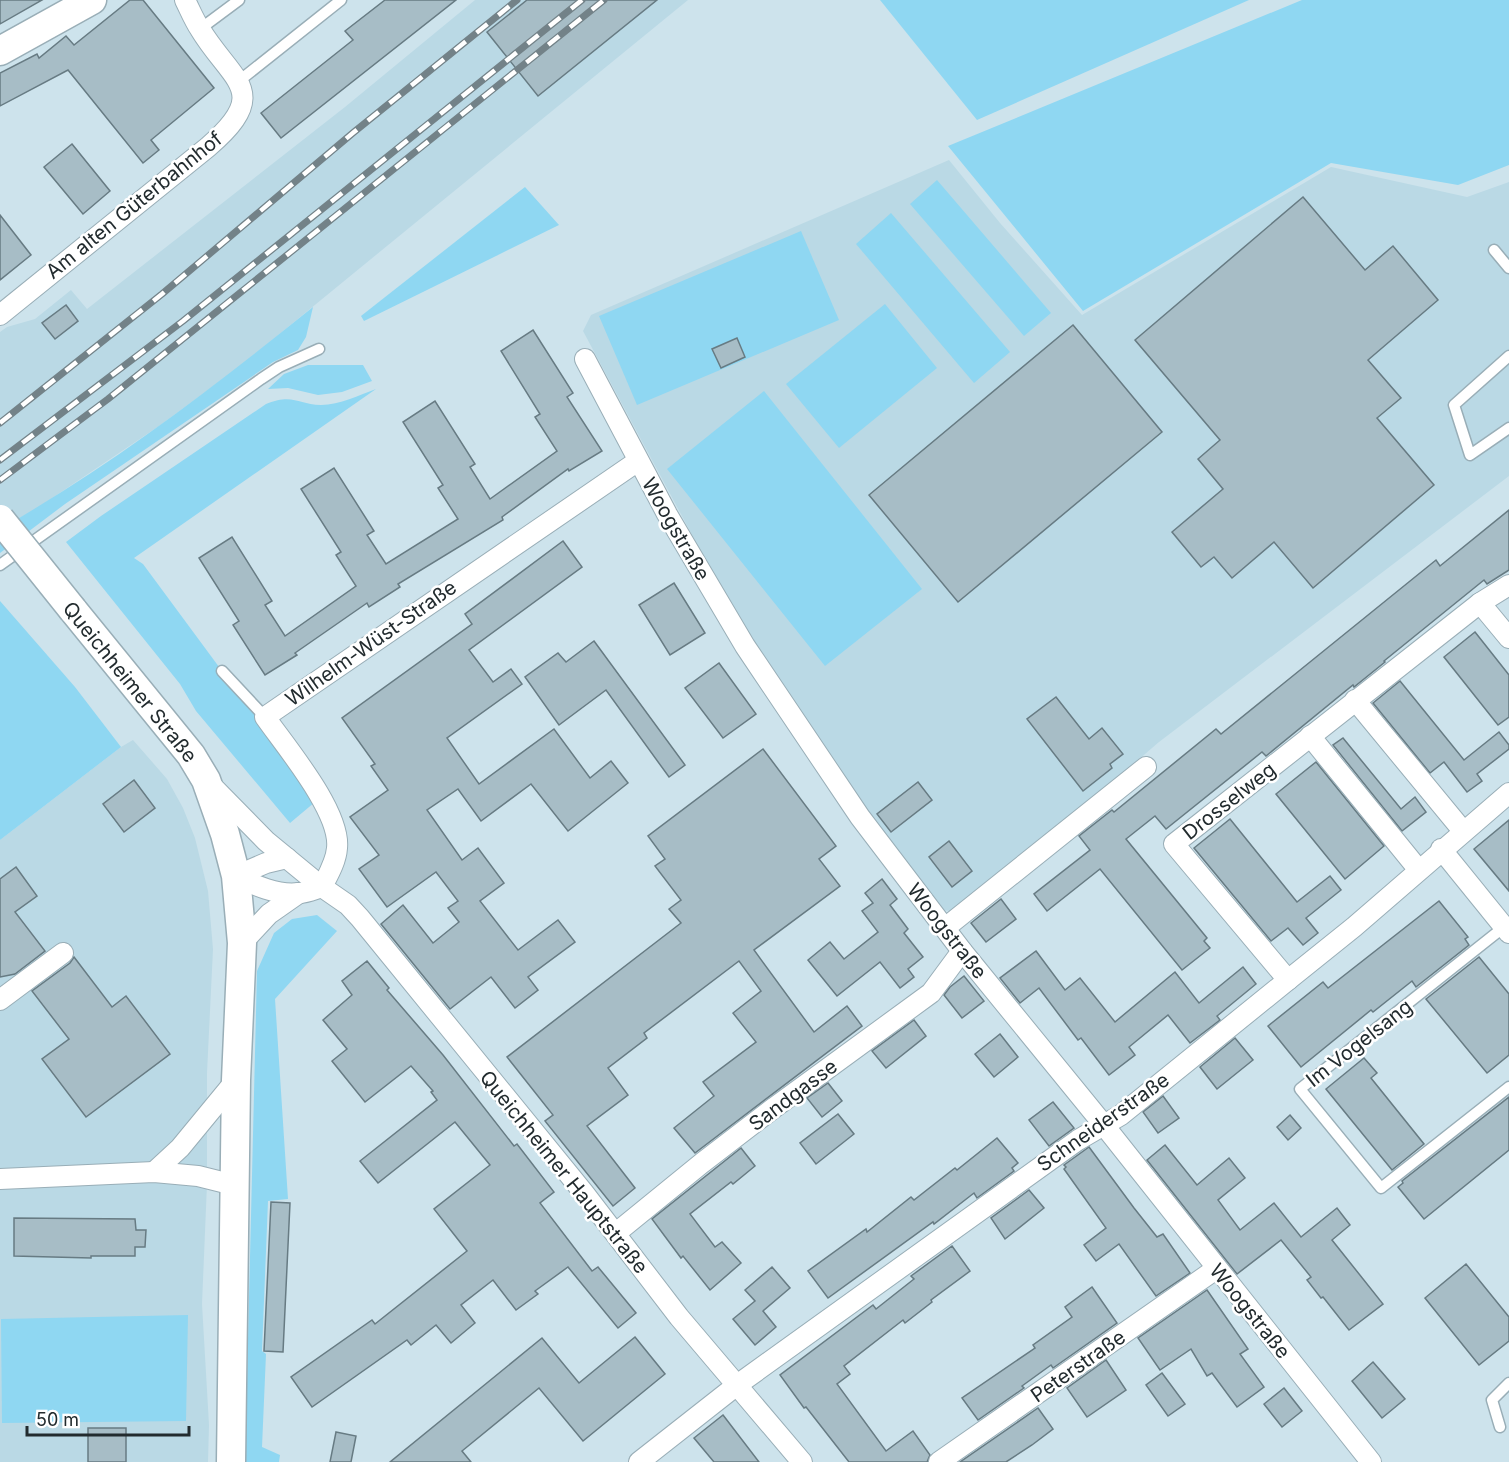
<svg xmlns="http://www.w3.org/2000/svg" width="1509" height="1462" font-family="Inter,sans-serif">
  <rect width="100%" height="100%" fill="#cde3ec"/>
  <!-- built -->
  <g fill="#bad9e5">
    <path d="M475 0H688L234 371 159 426 36 509 0 529V332L7 327 35 319 71 290 87 309 345 107Z"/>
    <path d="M949 160 1000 223 1082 315 1331 167 1467 197 1509 182V476L1159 742 961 912 941 910 804 728 729 604 583 331 591 315Z"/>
    <path d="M133 740 167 779 183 808 195 838 208 891 213 949 207 1073V1184L202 1304 209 1425 208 1462H0V840L121 747Z"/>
  </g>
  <!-- green -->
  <g fill="#8fd7f2">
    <path d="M880 0H1249L977 120Z"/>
    <path d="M1302 0H1509V165L1458 185 1331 163 1083 311 948 146Z"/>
    <path d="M937 180 1051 313 1024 336 910 204Z"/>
    <path d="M525 187 559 225 364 321 361 316Z"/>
    <path d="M891 213 1010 352 974 383 856 244Z"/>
    <path d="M801 231 839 320 637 405 599 316Z"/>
    <path d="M885 304 937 368 839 448 786 384Z"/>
    <path d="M313 307 306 337 298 350 273 362 244 382 65 504 0 553V529C111 466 214 387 313 307Z"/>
    <path d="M308 365H363L372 381 342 392 318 395 288 388 268 389 284 374Z"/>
    <path d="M376 389 134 558 143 564 222 671 321 797 290 823 196 711 180 684 66 542 101 516 266 404C294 393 298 405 321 405 340 405 359 395 376 389Z"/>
    <path d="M764 391 922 589 825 666 667 469Z"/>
    <path d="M0 601 75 687 121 747 0 840Z"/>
    <path d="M317 915 337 931 275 999 288 1199 268 1201 262 1351 266 1354 262 1447 280 1455 279 1462H245L257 971 274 933 292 919Z"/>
    <path d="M188 1315 186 1421 2 1423 1 1319Z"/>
  </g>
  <!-- building -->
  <g fill="#a7bdc6" stroke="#677b83" stroke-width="1.5">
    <path d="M0 0H42L0 24Z"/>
    <path d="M130 0H143L214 88 151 140 159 150 143 163 68 70 0 106V73L37 54 39 58 66 36 74 45Z"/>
    <path d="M385 0H456L281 138 261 113 353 40 345 31Z"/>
    <path d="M527 0H657L538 96 487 32Z"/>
    <path d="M72 144 110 191 83 214 44 167Z"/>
    <path d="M1303 197 1365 270 1393 246 1438 300 1368 360 1401 398 1377 418 1434 485 1313 588 1274 542 1232 578 1214 557 1201 567 1172 532 1223 489 1198 459 1220 440 1135 340Z"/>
    <path d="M0 215 31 255 0 280Z"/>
    <path d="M66 305 78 321 55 339 42 323Z"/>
    <path d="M1073 325 1162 432 958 602 869 495Z"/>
    <path d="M533 330 573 393 567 397 602 451 569 471 568 469 502 517 503 520 398 584 400 587 369 607 367 603 295 653 297 655 265 675 233 625 239 621 199 558 232 537 272 601 265 605 285 636 356 586 336 555 341 552 301 489 334 468 374 531 367 535 386 564 458 519 438 488 443 485 403 422 435 401 475 464 470 467 490 499 557 451 535 417 540 414 501 351Z"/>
    <path d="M737 338 745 357 721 368 712 349Z"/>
    <path d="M1509 510V570L1487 584 1484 580 1384 661 1385 662 1354 687 1353 685 1266 756 1262 752 1166 829 1155 816 1126 839 1207 938 1204 941 1210 948 1182 970 1100 869 1047 911 1034 894 1090 850 1079 836 1112 810 1114 812 1216 729 1221 734 1436 560 1440 566Z"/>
    <path d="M563 541 582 567 469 650 493 682 511 669 522 684 447 738 479 784 554 729 590 778 611 761 628 783 568 831 531 784 481 821 458 789 427 810 462 860 478 848 504 883 480 901 518 950 558 920 575 942 528 977 538 990 515 1008 491 977 450 1009 381 924 403 905 433 943 459 922 448 908 458 901 436 872 387 907 359 869 379 855 350 817 388 790 371 766 375 764 342 718 472 624 465 614Z"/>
    <path d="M674 583 705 633 670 655 639 605Z"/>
    <path d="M1475 632 1509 675V717L1498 725 1444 657Z"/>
    <path d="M594 641 685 765 669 777 606 690 559 725 525 677 558 653 566 662Z"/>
    <path d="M719 663 756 714 723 738 685 688Z"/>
    <path d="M1400 681 1464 760 1499 732 1509 745V749L1477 774 1482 781 1467 792 1444 762 1430 773 1373 703Z"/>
    <path d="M1056 697 1089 739 1102 728 1123 754 1110 764 1112 768 1083 791 1027 719Z"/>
    <path d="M1343 738 1401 809 1415 797 1426 812 1402 831 1333 745Z"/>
    <path d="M763 749 836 846 819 859 840 886 754 950 814 1032 847 1006 862 1026 695 1153 674 1128 714 1096 703 1082 756 1042 733 1013 761 991 739 961 644 1033 647 1038 608 1068 628 1095 587 1126 635 1188 613 1206 545 1121 553 1115 507 1057 681 923 669 909 681 900 655 866 665 859 648 836Z"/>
    <path d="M1316 762 1384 846 1345 879 1276 794Z"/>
    <path d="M134 780 155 808 124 832 103 804Z"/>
    <path d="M918 782 932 800 891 832 877 814Z"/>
    <path d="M1230 819 1297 902 1330 876 1341 890 1306 918 1318 933 1303 945 1288 928 1271 941 1194 848Z"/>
    <path d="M1509 820V891L1474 849Z"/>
    <path d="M949 841 972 871 952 887 929 857Z"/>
    <path d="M16 867 37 896 15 912 45 951 15 974 0 977V879Z"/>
    <path d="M882 879 897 899 890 905 908 929 904 933 923 957 908 969 914 977 900 988 880 962 837 996 808 960 830 942 844 959 878 932 862 911 873 903 865 893Z"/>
    <path d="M1001 899 1016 919 986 942 971 923Z"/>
    <path d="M1439 901 1468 937 1465 939 1469 945 1416 987 1412 981 1373 1012 1371 1010 1301 1067 1268 1026 1323 982 1328 988Z"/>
    <path d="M1036 951 1065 990 1080 978 1115 1022 1175 972 1199 1003 1243 967 1256 984 1217 1016 1220 1020 1190 1043 1168 1015 1129 1047 1135 1055 1109 1075 1081 1038 1078 1040 1039 988 1020 1003 1000 978Z"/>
    <path d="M74 957 112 1007 126 996 170 1054 86 1117 42 1059 69 1039 32 991 70 963Z"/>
    <path d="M1479 957 1509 994V1055L1487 1073 1426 999Z"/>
    <path d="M367 961 389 988 387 990 443 1055 514 1146 517 1144 554 1192 540 1203 592 1271 598 1267 636 1313 618 1328 568 1267 535 1291 538 1294 516 1310 493 1280 461 1305 475 1323 451 1343 436 1325 411 1345 407 1340 312 1407 291 1377 372 1320 375 1324 467 1251 434 1209 490 1165 455 1122 378 1183 360 1161 437 1100 431 1092 433 1091 411 1066 365 1102 332 1061 347 1049 323 1020 352 995 342 981Z"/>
    <path d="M964 976 984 1001 962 1018 944 995 950 987Z"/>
    <path d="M914 1020 926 1036 886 1068 872 1051Z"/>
    <path d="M1000 1034 1018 1057 994 1077 975 1054Z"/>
    <path d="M1235 1038 1253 1060 1217 1089 1200 1067Z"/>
    <path d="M1364 1058 1377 1073 1371 1078 1424 1144 1392 1170 1326 1089Z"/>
    <path d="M828 1083 842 1101 822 1117 807 1098Z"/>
    <path d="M1163 1096 1179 1118 1158 1133 1143 1112Z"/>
    <path d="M1509 1097V1150L1424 1219 1398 1187 1403 1183 1402 1181Z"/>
    <path d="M1053 1102 1074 1128 1049 1146 1029 1120Z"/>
    <path d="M838 1114 854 1134 816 1164 800 1143Z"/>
    <path d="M1290 1115 1301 1128 1288 1140 1277 1127Z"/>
    <path d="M997 1138 1018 1163 1012 1168 1014 1171 977 1198 974 1193 934 1224 933 1222 828 1298 808 1271 866 1229 867 1232 911 1197 914 1200 955 1168 957 1170Z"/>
    <path d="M1165 1145 1197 1185 1229 1158 1245 1178 1218 1200 1240 1230 1274 1203 1301 1237 1337 1208 1350 1225 1332 1240 1383 1304 1349 1330 1323 1297 1321 1298 1307 1280 1311 1277 1281 1240 1237 1274 1147 1160Z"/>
    <path d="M1089 1147 1134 1208 1157 1237 1163 1234 1190 1273 1156 1296 1119 1244 1096 1261 1084 1245 1106 1228 1064 1169 1066 1167 1064 1165Z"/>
    <path d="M741 1148 755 1166 733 1184 731 1182 690 1214 715 1247 722 1242 741 1263 710 1290 683 1256 681 1258 652 1219Z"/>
    <path d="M1029 1190 1044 1208 1005 1239 991 1218Z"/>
    <path d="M271 1202 290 1203 283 1352 264 1351Z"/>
    <path d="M14 1218 135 1219 136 1230H146L145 1247H135V1256H91V1258L14 1256Z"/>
    <path d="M952 1246 970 1271 931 1300 932 1302 905 1323 903 1320 844 1366 850 1374 837 1384 886 1451 913 1431 930 1455 927 1462H849L806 1407 804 1408 780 1375 873 1305 876 1309 914 1279 911 1276Z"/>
    <path d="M1466 1264 1509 1317V1341L1479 1365 1425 1298Z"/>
    <path d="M772 1267 790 1288 763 1311 776 1327 755 1345 733 1319 755 1301 745 1290Z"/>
    <path d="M1092 1287 1117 1323 1053 1368 1051 1365 1022 1386 1024 1388 978 1420 962 1398 1035 1348 1033 1345 1072 1317 1065 1307Z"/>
    <path d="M1207 1290 1248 1349 1240 1354 1264 1387 1237 1407 1212 1373 1207 1376 1191 1349 1160 1370 1138 1338Z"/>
    <path d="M635 1337 665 1374 583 1441 539 1388 462 1451 471 1462H390L542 1338 579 1383Z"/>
    <path d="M1106 1360 1126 1390 1087 1417 1067 1388Z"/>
    <path d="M1373 1362 1405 1399 1382 1418 1352 1381Z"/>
    <path d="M1162 1373 1185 1404 1168 1416 1146 1385Z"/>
    <path d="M1284 1388 1302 1411 1282 1427 1264 1404Z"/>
    <path d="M1038 1408 1053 1429 1032 1445 1006 1462H960Z"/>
    <path d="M723 1415 759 1462H714L694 1438Z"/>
    <rect x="88" y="1428" width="38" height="34"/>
    <path d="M336 1432 356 1436 351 1462H330Z"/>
  </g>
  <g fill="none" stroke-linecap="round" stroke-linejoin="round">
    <defs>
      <g id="lane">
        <path d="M200 29 239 0"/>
        <path d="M239 81 341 0"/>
        <path d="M1494 250 1509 268"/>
        <path d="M1509 356 1454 405 1470 455 1509 428"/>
        <path d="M0 565 261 379 279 367 319 349"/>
        <path d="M222 671 265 717"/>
        <path d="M1504 927 1300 1089 1381 1188 1509 1087"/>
        <path d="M1500 1427 1492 1400 1509 1383"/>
      </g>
      <g id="street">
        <path d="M0 315 208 147C273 91 232 82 200 29 194 20 190 10 185 0"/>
        <path d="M585 359 667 514 745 646 860 817 962 951 1103 1124 1371 1462"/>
        <path d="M1480 603 1509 638"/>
        <path d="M1355 700 1463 831"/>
        <path d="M1310 736 1418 869"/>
        <path d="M212 786 266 841 322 887 348 905 360 918 584 1193 679 1317 802 1462"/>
        <path d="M1441 849 1509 933"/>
        <path d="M236 876C254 885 278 896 299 893 307 893 315 889 322 887"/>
        <path d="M236 876 266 863 287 858"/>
        <path d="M322 887C328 875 336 862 337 848 341 812 286 747 265 717L638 461"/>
        <path d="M945 928 1146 767"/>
        <path d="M242 943 269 914 299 893"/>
        <path d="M1288 980 1174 844 1480 603 1509 585"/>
        <path d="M0 1000 63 953"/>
        <path d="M154 1172 180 1148 236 1080"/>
        <path d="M0 1179 154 1172 198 1176 234 1185"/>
        <path d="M616 1233 702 1163 775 1107 931 993 962 951"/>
        <path d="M639 1462 737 1385 1078 1140 1121 1115 1288 980 1354 927 1509 793"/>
        <path d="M939 1462 1216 1269"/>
      </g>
      <g id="secondary">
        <path d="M0 51 92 0"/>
        <path d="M73 610 191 755 206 780 225 834 236 876 242 943 236 1080 231 1462"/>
      </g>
    </defs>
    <!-- lane casing -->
    <use href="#lane" stroke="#99aeb7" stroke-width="13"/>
    <!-- street casing -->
    <use href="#street" stroke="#99aeb7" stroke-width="22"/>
    <!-- secondary casing -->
    <use href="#secondary" stroke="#99aeb7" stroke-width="31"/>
    <!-- lane -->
    <use href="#lane" stroke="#fff" stroke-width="10"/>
    <!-- street -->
    <use href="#street" stroke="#fff" stroke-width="20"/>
    <!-- secondary -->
    <use href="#secondary" stroke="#fff" stroke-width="28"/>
    <defs>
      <g id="rail">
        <path d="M0 423 162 294 354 132 517 0"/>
        <path d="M0 460 183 321 582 0"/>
        <path d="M0 480 108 399 604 0"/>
      </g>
    </defs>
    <!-- rail casing -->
    <use href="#rail" stroke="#738288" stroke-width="7"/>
    <!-- rail -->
    <use href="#rail" stroke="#fff" stroke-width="4.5" stroke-dasharray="14" stroke-linecap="butt"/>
    <defs>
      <path id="secondary-bridge" d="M0 519 73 610"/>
    </defs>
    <!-- secondary-bridge casing -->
    <use href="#secondary-bridge" stroke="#99aeb7" stroke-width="31" stroke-linecap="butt"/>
    <!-- secondary-bridge -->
    <use href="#secondary-bridge" stroke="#fff" stroke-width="28"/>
  </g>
  <g text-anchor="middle" stroke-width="5" stroke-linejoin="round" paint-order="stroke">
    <!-- street labels -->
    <g font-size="20" fill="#222b2e" stroke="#fff">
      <text transform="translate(134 205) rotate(-39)" y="7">Am alten Güterbahnhof</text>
      <text transform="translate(676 529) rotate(60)" y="7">Woogstraße</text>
      <text transform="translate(371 643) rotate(-35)" y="7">Wilhelm-Wüst-Straße</text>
      <text transform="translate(130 682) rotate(51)" y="7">Queichheimer Straße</text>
      <text transform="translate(1229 801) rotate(-38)" y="7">Drosselweg</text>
      <text transform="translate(947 931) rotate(52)" y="7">Woogstraße</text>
      <text transform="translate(1359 1043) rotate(-38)" y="7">Im Vogelsang</text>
      <text transform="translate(793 1095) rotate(-37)" y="7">Sandgasse</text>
      <text transform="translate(1103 1122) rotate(-35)" y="7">Schneiderstraße</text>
      <text transform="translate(564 1172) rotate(51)" y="7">Queichheimer Hauptstraße</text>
      <text transform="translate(1250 1311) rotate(51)" y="7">Woogstraße</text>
      <text transform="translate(1078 1366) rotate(-35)" y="7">Peterstraße</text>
    </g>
  </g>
  <!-- scale -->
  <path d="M27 1426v9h162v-9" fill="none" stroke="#222b2e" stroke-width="3"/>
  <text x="36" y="1426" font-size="18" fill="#222b2e" stroke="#ffffff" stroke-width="4.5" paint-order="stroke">50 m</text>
</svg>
